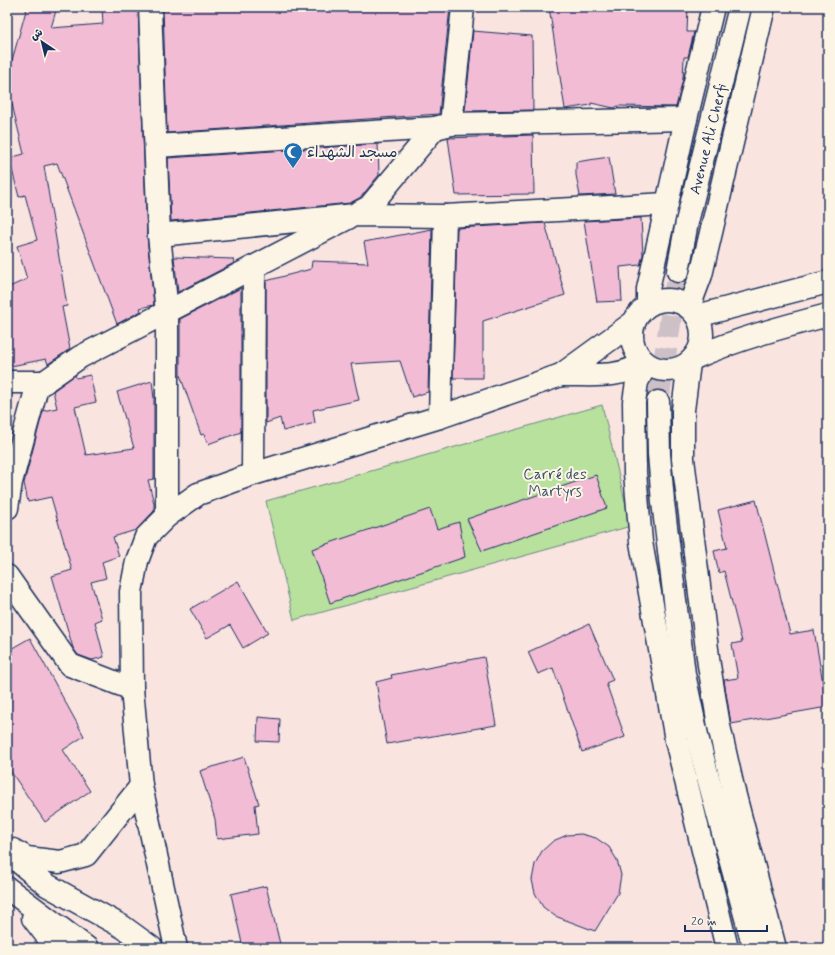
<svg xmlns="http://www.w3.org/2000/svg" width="835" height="955" font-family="Mynerve,'Playpen Sans Arabic',sans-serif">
  <rect width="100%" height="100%" fill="#f9e4e0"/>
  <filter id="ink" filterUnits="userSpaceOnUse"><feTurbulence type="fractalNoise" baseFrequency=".025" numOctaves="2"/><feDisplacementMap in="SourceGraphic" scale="8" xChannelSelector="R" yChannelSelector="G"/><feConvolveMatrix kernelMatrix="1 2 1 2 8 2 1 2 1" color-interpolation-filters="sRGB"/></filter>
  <g filter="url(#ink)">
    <!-- green -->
    <path fill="#b8e19e" stroke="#6a887e" d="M602 405 631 526 294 620 266 501Z"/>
    <!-- building -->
    <g fill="#f2bcd5" stroke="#1b2f5e">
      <path d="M27 7H57L51 28 103 24 102 7H138L147 236 154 305 140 308 141 311 117 324 57 163 44 166 67 306 62 307 70 349 48 364 46 359 11 366 7 344V288L27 279 17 246 37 240 25 195 19 197 9 158 24 154 12 104 7 105V78Z"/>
      <path d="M163 7H450L439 114 167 133Z"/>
      <path d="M549 7H688L687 32H694L688 57H684L683 79 676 107 618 106 614 108 591 103V105L565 109Z"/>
      <path d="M473 31 532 36 533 110 465 111Z"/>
      <path d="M533 135 534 194 456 195 448 138Z"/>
      <path d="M378 144 379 175 361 197 350 203 171 221 168 158Z"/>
      <path d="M609 157 615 194 580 196 576 175V162Z"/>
      <path d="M641 218 643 255 640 265 620 267 622 301 597 302 584 221Z"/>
      <path d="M545 223 565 295 483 321V378H453L457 228Z"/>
      <path d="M432 229 428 392 412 397 400 361 351 364 359 400 313 410 315 423 283 431 280 418 266 423V281L311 269 312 261 368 263 364 242Z"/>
      <path d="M174 257 233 259 234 263 178 292Z"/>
      <path d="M241 288V432L208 444 204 434 201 435 180 375V319Z"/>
      <path d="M75 375 76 378 90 375 96 402 75 407 86 455 134 448 117 392 152 381 154 399V479L148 480 154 503V511L136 530 113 537 119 556 102 562 106 578 91 582 102 619 95 622 104 657 92 660 78 655 73 648 52 576 72 570 51 497 28 502 24 483 43 411 57 408 53 391Z"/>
      <path d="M596 475 607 508 482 551 467 519Z"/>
      <path d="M756 500 790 634 814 630 827 707 731 724 724 680 738 678 732 644 742 642 724 571 719 573 714 551 727 548 718 510Z"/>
      <path d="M430 509 437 529 459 522 465 557 330 603 312 549Z"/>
      <path d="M238 581 268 633 243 648 230 625 207 638 190 609Z"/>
      <path d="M589 624 613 680 606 683 625 737 582 752 553 668 538 674 528 652Z"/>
      <path d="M30 638 84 736 63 750 90 791 45 822 7 766V651Z"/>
      <path d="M484 657 496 725 387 744 376 682 392 678 391 675Z"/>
      <path d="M258 717 280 719 279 742 257 741Z"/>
      <path d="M244 757 259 804 255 805 258 834 217 839 215 819 200 771Z"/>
      <path d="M581 834 596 838 609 847 617 860 621 875 618 893 595 931 555 916 543 907 535 893 532 880 535 864 542 851 553 841 567 835Z"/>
      <path d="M266 886 281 948H243L231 894Z"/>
    </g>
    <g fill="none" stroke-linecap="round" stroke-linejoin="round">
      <!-- minor-tunnel -->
      <path stroke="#cdc0c6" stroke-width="22" stroke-dasharray="22 11" stroke-linecap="butt" d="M658 402 678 271"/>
      <defs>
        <g id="minor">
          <path d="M150 7 159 235 167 312V516"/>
          <path d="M451 124 463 7"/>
          <path d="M156 146 435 128 451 124 686 119"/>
          <path d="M159 235 355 215 445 216 667 204"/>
          <path d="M678 271 687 222 740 7"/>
          <path d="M689 363 683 410V459L709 665 719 726 734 792 775 948"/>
          <path d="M646 364 637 382 634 402 635 473 641 542 676 740 727 948"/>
          <path d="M7 382H45"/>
          <path d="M658 402 659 454 663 502 684 674 698 740 754 948"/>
          <path d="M440 417 445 216"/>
          <path d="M253 474 254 267"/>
          <path d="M7 508 11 482 37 387 80 357 369 207 435 128"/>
          <path d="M7 576 70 665 132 689"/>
        </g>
        <g id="tertiary">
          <circle cx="667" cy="335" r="35"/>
          <path d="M648 305V289L686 119 713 7"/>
          <path d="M689 307 701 275 764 7"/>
          <path d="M697 316 828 282"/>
          <path d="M694 358C737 339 782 327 828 315"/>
          <path d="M561 375C588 374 621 380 643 362"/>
          <path d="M141 786 132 689 131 592 137 561 146 537 167 516 198 494 253 474 440 417 561 375 634 322"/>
        </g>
        <g id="secondary">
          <path d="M141 786 176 948"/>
          <path d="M13 850 27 858 60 862 86 855 141 786"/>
          <path d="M7 852 47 885 123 927 152 948"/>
          <path d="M7 888 87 948"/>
          <path d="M33 918 56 948"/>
        </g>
      </defs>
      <!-- minor casing -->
      <use href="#minor" stroke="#1b2f5e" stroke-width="25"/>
      <!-- tertiary casing -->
      <use href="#tertiary" stroke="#1b2f5e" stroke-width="25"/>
      <!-- secondary casing -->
      <use href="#secondary" stroke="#1b2f5e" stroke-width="25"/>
      <!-- minor -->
      <use href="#minor" stroke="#fcf5e5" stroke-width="22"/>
      <!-- tertiary -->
      <use href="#tertiary" stroke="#fcf5e5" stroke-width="22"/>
      <!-- secondary -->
      <use href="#secondary" stroke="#fcf5e5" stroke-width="22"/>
    </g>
  </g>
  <!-- icons -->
  <defs>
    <symbol id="mosque-pin" viewBox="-11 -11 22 30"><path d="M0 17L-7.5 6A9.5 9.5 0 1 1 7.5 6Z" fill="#1f6fb2" stroke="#fcf5e5"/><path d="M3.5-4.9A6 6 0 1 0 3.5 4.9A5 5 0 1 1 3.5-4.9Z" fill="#fff"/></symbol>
  </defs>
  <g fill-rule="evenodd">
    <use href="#mosque-pin" x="282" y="141" width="22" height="30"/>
  </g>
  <g text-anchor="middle" stroke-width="4" stroke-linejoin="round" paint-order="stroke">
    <!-- street labels -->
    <g font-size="15" fill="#1b2f5e" stroke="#fcf5e5">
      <text transform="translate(708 139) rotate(-76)" y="5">Avenue Ali Cherfi</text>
    </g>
    <!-- poi labels -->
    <g font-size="15" fill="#1b2f5e" stroke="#fcf5e5" text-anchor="start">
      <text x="307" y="157">مسجد الشهداء</text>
    </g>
    <!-- park labels -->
    <g font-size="15" fill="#3a536b" stroke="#fcf5e5">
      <text x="555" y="479">Carré des<tspan x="555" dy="17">Martyrs</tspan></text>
    </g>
  </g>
  <!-- margin -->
  <rect width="835" height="955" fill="none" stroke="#fcf5e5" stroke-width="24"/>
  <rect x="12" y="12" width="811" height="931" fill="none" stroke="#1b2f5e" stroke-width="1.5" filter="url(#ink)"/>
  <!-- north arrow -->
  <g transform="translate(42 42) rotate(325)" stroke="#fcf5e5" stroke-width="3" paint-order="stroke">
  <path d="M0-3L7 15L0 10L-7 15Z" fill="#1b2f5e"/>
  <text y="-6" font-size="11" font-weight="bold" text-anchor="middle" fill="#1b2f5e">ش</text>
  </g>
  <!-- scale -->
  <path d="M685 925v6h82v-6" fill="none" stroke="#1b2f5e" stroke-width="2"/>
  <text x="691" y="925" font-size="12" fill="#1b2f5e" stroke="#fcf5e5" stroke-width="3" paint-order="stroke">20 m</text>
</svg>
